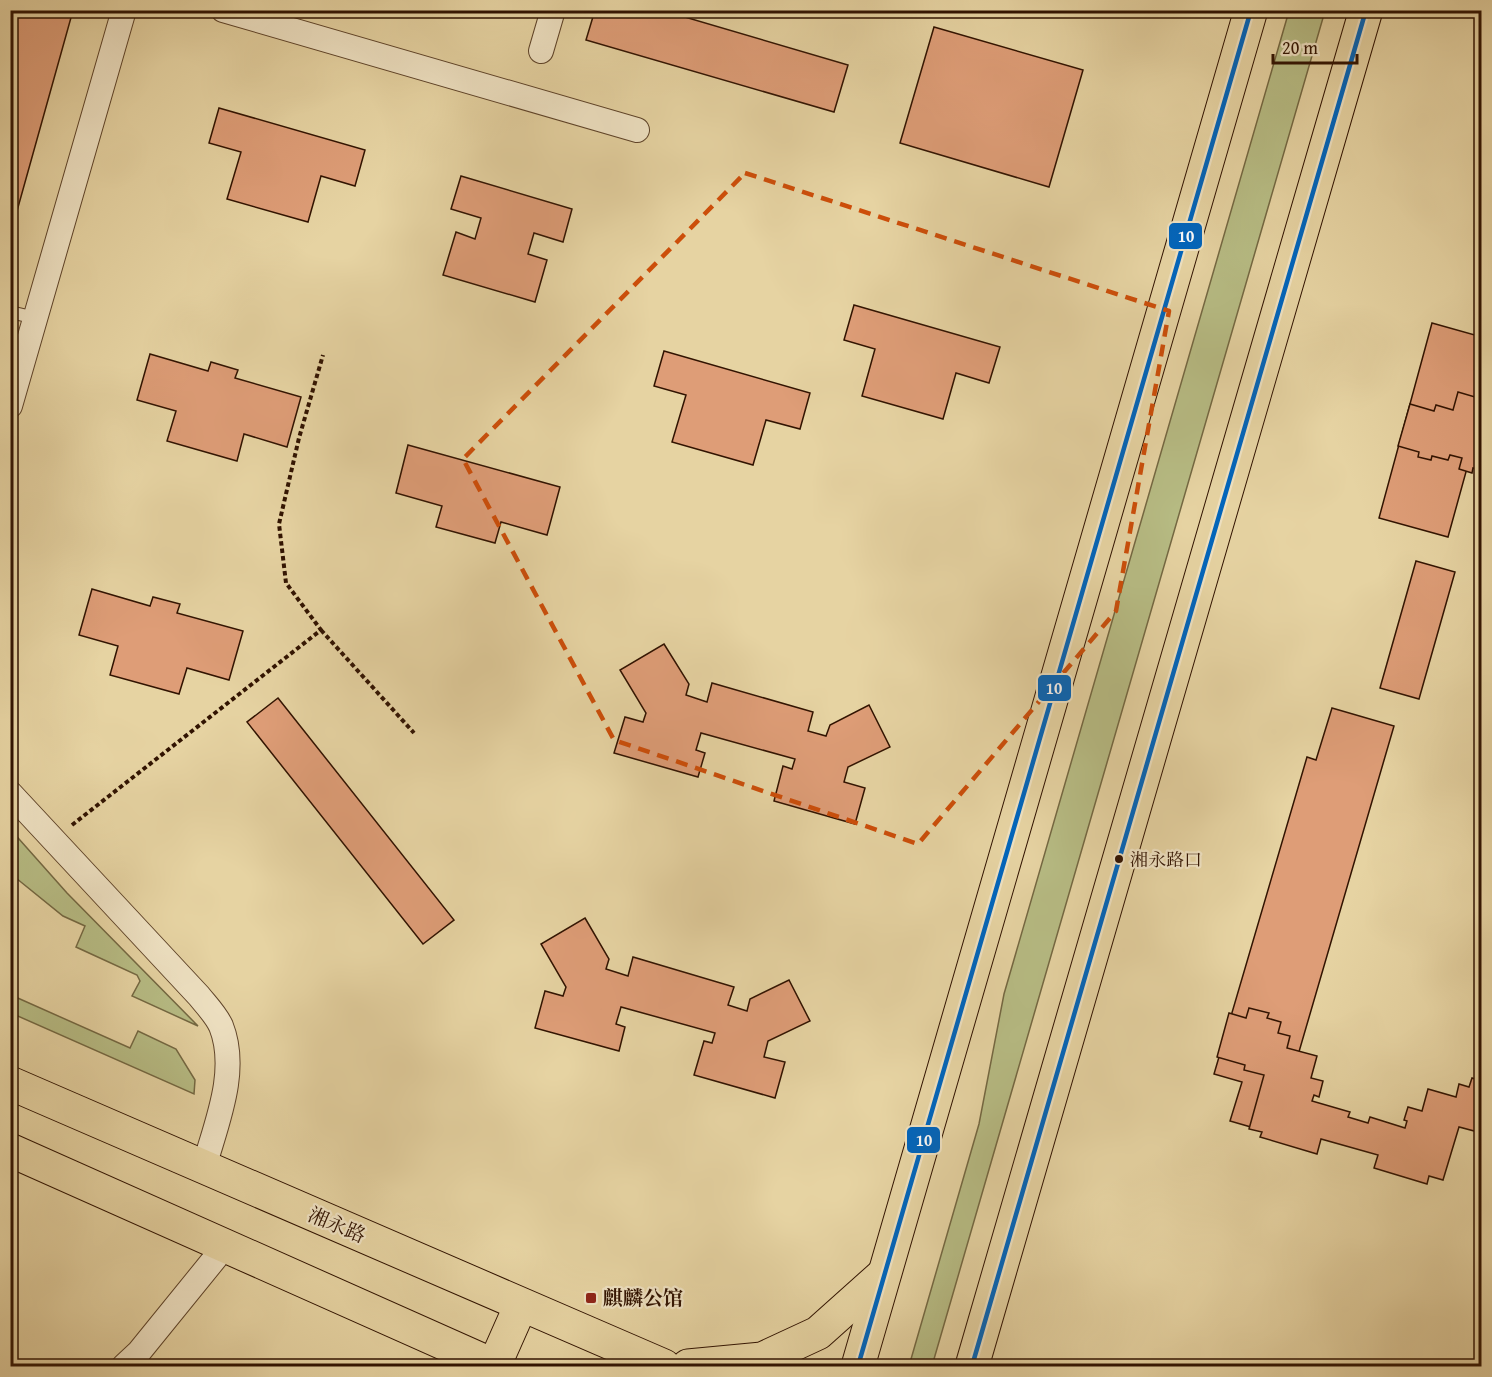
<svg xmlns="http://www.w3.org/2000/svg" width="1492" height="1377" font-family="'Gentium Book Plus','Noto Serif SC',serif">
  <rect width="100%" height="100%" fill="#e6d3a2"/>
  <filter id="stains"><feTurbulence type="fractalNoise" baseFrequency=".00333" numOctaves="4"/><feColorMatrix values="0 0 0 0 .2 0 0 0 0 .09 0 0 0 0 .02 0 0 0 .5 -.17"/></filter>
  <radialGradient id="worn" r=".72"><stop offset=".6" stop-color="#630" stop-opacity="0"/><stop offset="1" stop-color="#630" stop-opacity=".3"/></radialGradient>
  <!-- green -->
  <g fill="#b7bc84" stroke="#746842" stroke-width="1.5">
    <path d="M1289 11H1325L932 1366H909L979 1124 1004 994Z"/>
    <path d="M11 830 67 893 198 1026 132 996 140 981 137 975 76 947 85 926 63 916 11 874Z"/>
    <path d="M11 995 130 1048 138 1031 176 1049 195 1080 194 1094 11 1013Z"/>
  </g>
  <!-- building -->
  <g fill="#de9d77" stroke="#311301" stroke-width="1.5">
    <path d="M16 10H60L72 14 10 236V30Z"/>
    <path d="M595 10H661L848 65 834 112 586 40Z"/>
    <path d="M934 27 1083 70 1049 187 900 143Z"/>
    <path d="M219 108 365 150 355 186 321 176 308 222 227 199 241 152 209 143Z"/>
    <path d="M461 176 572 209 563 242 534 233 528 254 547 260 535 302 443 275 456 232 475 239 481 218 451 209Z"/>
    <path d="M854 305 1000 347 989 383 956 373 943 419 862 396 875 349 844 340Z"/>
    <path d="M1432 323 1482 337V414L1448 537 1379 518Z"/>
    <path d="M664 351 810 393 800 429 766 420 753 465 672 442 686 395 654 386Z"/>
    <path d="M150 354 208 371 211 362 238 370 235 378 301 397 287 447 244 434 237 461 167 441 176 411 137 400Z"/>
    <path d="M1458 392 1482 399V470L1473 468 1472 473 1459 469 1462 458 1450 455 1448 460 1432 456 1431 460 1418 457 1419 452 1398 446 1410 404 1434 411 1436 405 1453 410Z"/>
    <path d="M408 445 560 487 547 535 501 522 495 543 436 527 442 506 396 493Z"/>
    <path d="M1416 561 1455 572 1419 699 1380 688Z"/>
    <path d="M92 589 150 606 153 597 180 604 177 613 243 631 229 680 187 668 179 694 110 675 118 646 79 635Z"/>
    <path d="M664 644 689 684 686 695 707 702 712 683 813 712 808 731 826 736 830 725 869 705 890 747 848 767 844 782 865 788 855 824 774 801 783 766 792 769 795 759 701 733 696 750 705 753 698 777 614 753 625 717 643 722 646 713 620 670Z"/>
    <path d="M278 698 454 920 423 944 247 722Z"/>
    <path d="M1332 708 1394 726 1275 1134 1230 1121 1242 1082 1214 1074 1307 757 1316 760Z"/>
    <path d="M585 918 609 959 606 969 628 976 633 957 734 987 728 1005 747 1011 750 999 789 980 810 1021 768 1041 764 1057 785 1062 775 1098 694 1075 704 1041 712 1043 715 1033 621 1007 616 1024 625 1027 619 1051 535 1028 545 991 563 996 566 987 541 944Z"/>
    <path d="M1249 1008 1269 1013 1267 1018 1281 1022 1278 1033 1290 1036 1287 1048 1317 1056 1311 1078 1323 1081 1319 1097 1314 1095 1312 1101 1350 1112 1348 1117 1368 1123 1370 1117 1405 1128 1407 1121 1404 1120 1408 1107 1422 1111 1428 1089 1456 1097 1459 1084 1469 1087 1472 1078 1482 1081V1129L1479 1128 1478 1132 1459 1127 1443 1180 1429 1176 1427 1184 1374 1168 1378 1155 1321 1139 1317 1154 1260 1137 1262 1132 1249 1129 1264 1075 1244 1070 1245 1065 1217 1057 1229 1013 1246 1018Z"/>
  </g>
  <g fill="none" stroke-linecap="round" stroke-linejoin="round">
    <defs>
      <path id="lane" d="M10 312 36 318"/>
      <g id="street">
        <path d="M223 10 637 130"/>
        <path d="M541 51 553 10"/>
        <path d="M10 406 124 10"/>
        <path d="M10 793 199 996C207 1006 216 1015 221 1026 239 1071 216 1124 204 1167"/>
        <path d="M124 1366 139 1352 225 1246"/>
      </g>
      <g id="primary">
        <path d="M10 1083 664 1366"/>
        <path d="M10 1150 495 1366"/>
        <path d="M494 1366 521 1305"/>
        <path d="M688 1366 762 1359 818 1333 884 1274"/>
        <path d="M858 1366 1251 10"/>
        <path d="M972 1366 1366 10"/>
      </g>
    </defs>
    <!-- lane casing -->
    <use href="#lane" stroke="#5e4329" stroke-width="14"/>
    <!-- street casing -->
    <use href="#street" stroke="#5e4329" stroke-width="26"/>
    <!-- primary casing -->
    <use href="#primary" stroke="#311301" stroke-width="35"/>
    <!-- path -->
    <g stroke="#311301" stroke-width="4" stroke-dasharray="4.5 3" stroke-linecap="butt">
      <path d="M321 630 414 733"/>
      <path d="M72 825 321 630 286 583 279 524 299 438 323 355"/>
    </g>
    <!-- lane -->
    <use href="#lane" stroke="#efe2c3" stroke-width="12"/>
    <!-- street -->
    <use href="#street" stroke="#efe2c3" stroke-width="24"/>
    <!-- primary -->
    <use href="#primary" stroke="#e6d3a2" stroke-width="33"/>
    <defs>
      <g id="bus-1">
        <path d="M858 1366 1251 10"/>
        <path d="M972 1366 1366 10"/>
      </g>
    </defs>
    <!-- bus-1 casing -->
    <use href="#bus-1" stroke="#efe2c3" stroke-width="9"/>
    <!-- bus-1 -->
    <use href="#bus-1" stroke="#0065bd" stroke-width="4.5"/>
  </g>
  <!-- marked area -->
  <path fill="none" stroke="#cd4e0a" stroke-width="4.5" stroke-dasharray="12 8" stroke-linejoin="round" d="M745 173 1169 311 1116 611 918 844 614 740 463 459Z"/>
  <!-- markers -->
  <circle fill="#311301" stroke="#efe2c3" stroke-width="2" cx="1119" cy="859" r="5"/>
  <rect fill="#8f2418" stroke="#efe2c3" stroke-width="2" x="585" y="1292" width="12" height="12" rx="3"/>
  <g text-anchor="middle" stroke-width="4.5" stroke-linejoin="round" paint-order="stroke">
    <!-- bus labels -->
    <g font-size="18" fill="#311301" stroke="#efe2c3" text-anchor="start">
      <text x="1130" y="866">湘永路口</text>
    </g>
    <!-- street labels -->
    <g font-size="20" fill="#311301" stroke="#efe2c3">
      <text transform="translate(337 1225) rotate(23)" y="7">湘永路</text>
    </g>
    <!-- poi labels -->
    <g font-size="20" font-weight="bold" fill="#311301" stroke="#efe2c3" text-anchor="start">
      <text x="603" y="1305">麒麟公馆</text>
    </g>
  </g>
  <g stroke="#efe2c3" stroke-width="2">
    <rect x="1168" y="222" width="35" height="28" rx="6" fill="#0065bd"/>
    <rect x="1037" y="674" width="35" height="28" rx="6" fill="#0065bd"/>
    <rect x="906" y="1126" width="35" height="28" rx="6" fill="#0065bd"/>
  </g>
  <g font-size="16" text-anchor="middle" font-weight="bold" fill="#fff">
    <text x="1186" y="242">10</text>
    <text x="1054" y="694">10</text>
    <text x="924" y="1146">10</text>
  </g>
  <!-- margin -->
  <rect width="1492" height="1377" fill="none" stroke="#e6d3a2" stroke-width="36"/>
  <rect x="12" y="12" width="1468" height="1353" fill="none" stroke="#311301" stroke-width="3"/>
  <rect x="18" y="18" width="1456" height="1341" fill="none" stroke="#311301" stroke-width="1.5"/>
  <!-- scale -->
  <path d="M1273 54v9h84v-9" fill="none" stroke="#311301" stroke-width="3"/>
  <text x="1282" y="54" font-size="18" fill="#311301" stroke="#efe2c3" stroke-width="4.5" paint-order="stroke">20 m</text>
  <rect width="100%" height="100%" filter="url(#stains)"/>
  <rect width="100%" height="100%" fill="url(#worn)"/>
</svg>
